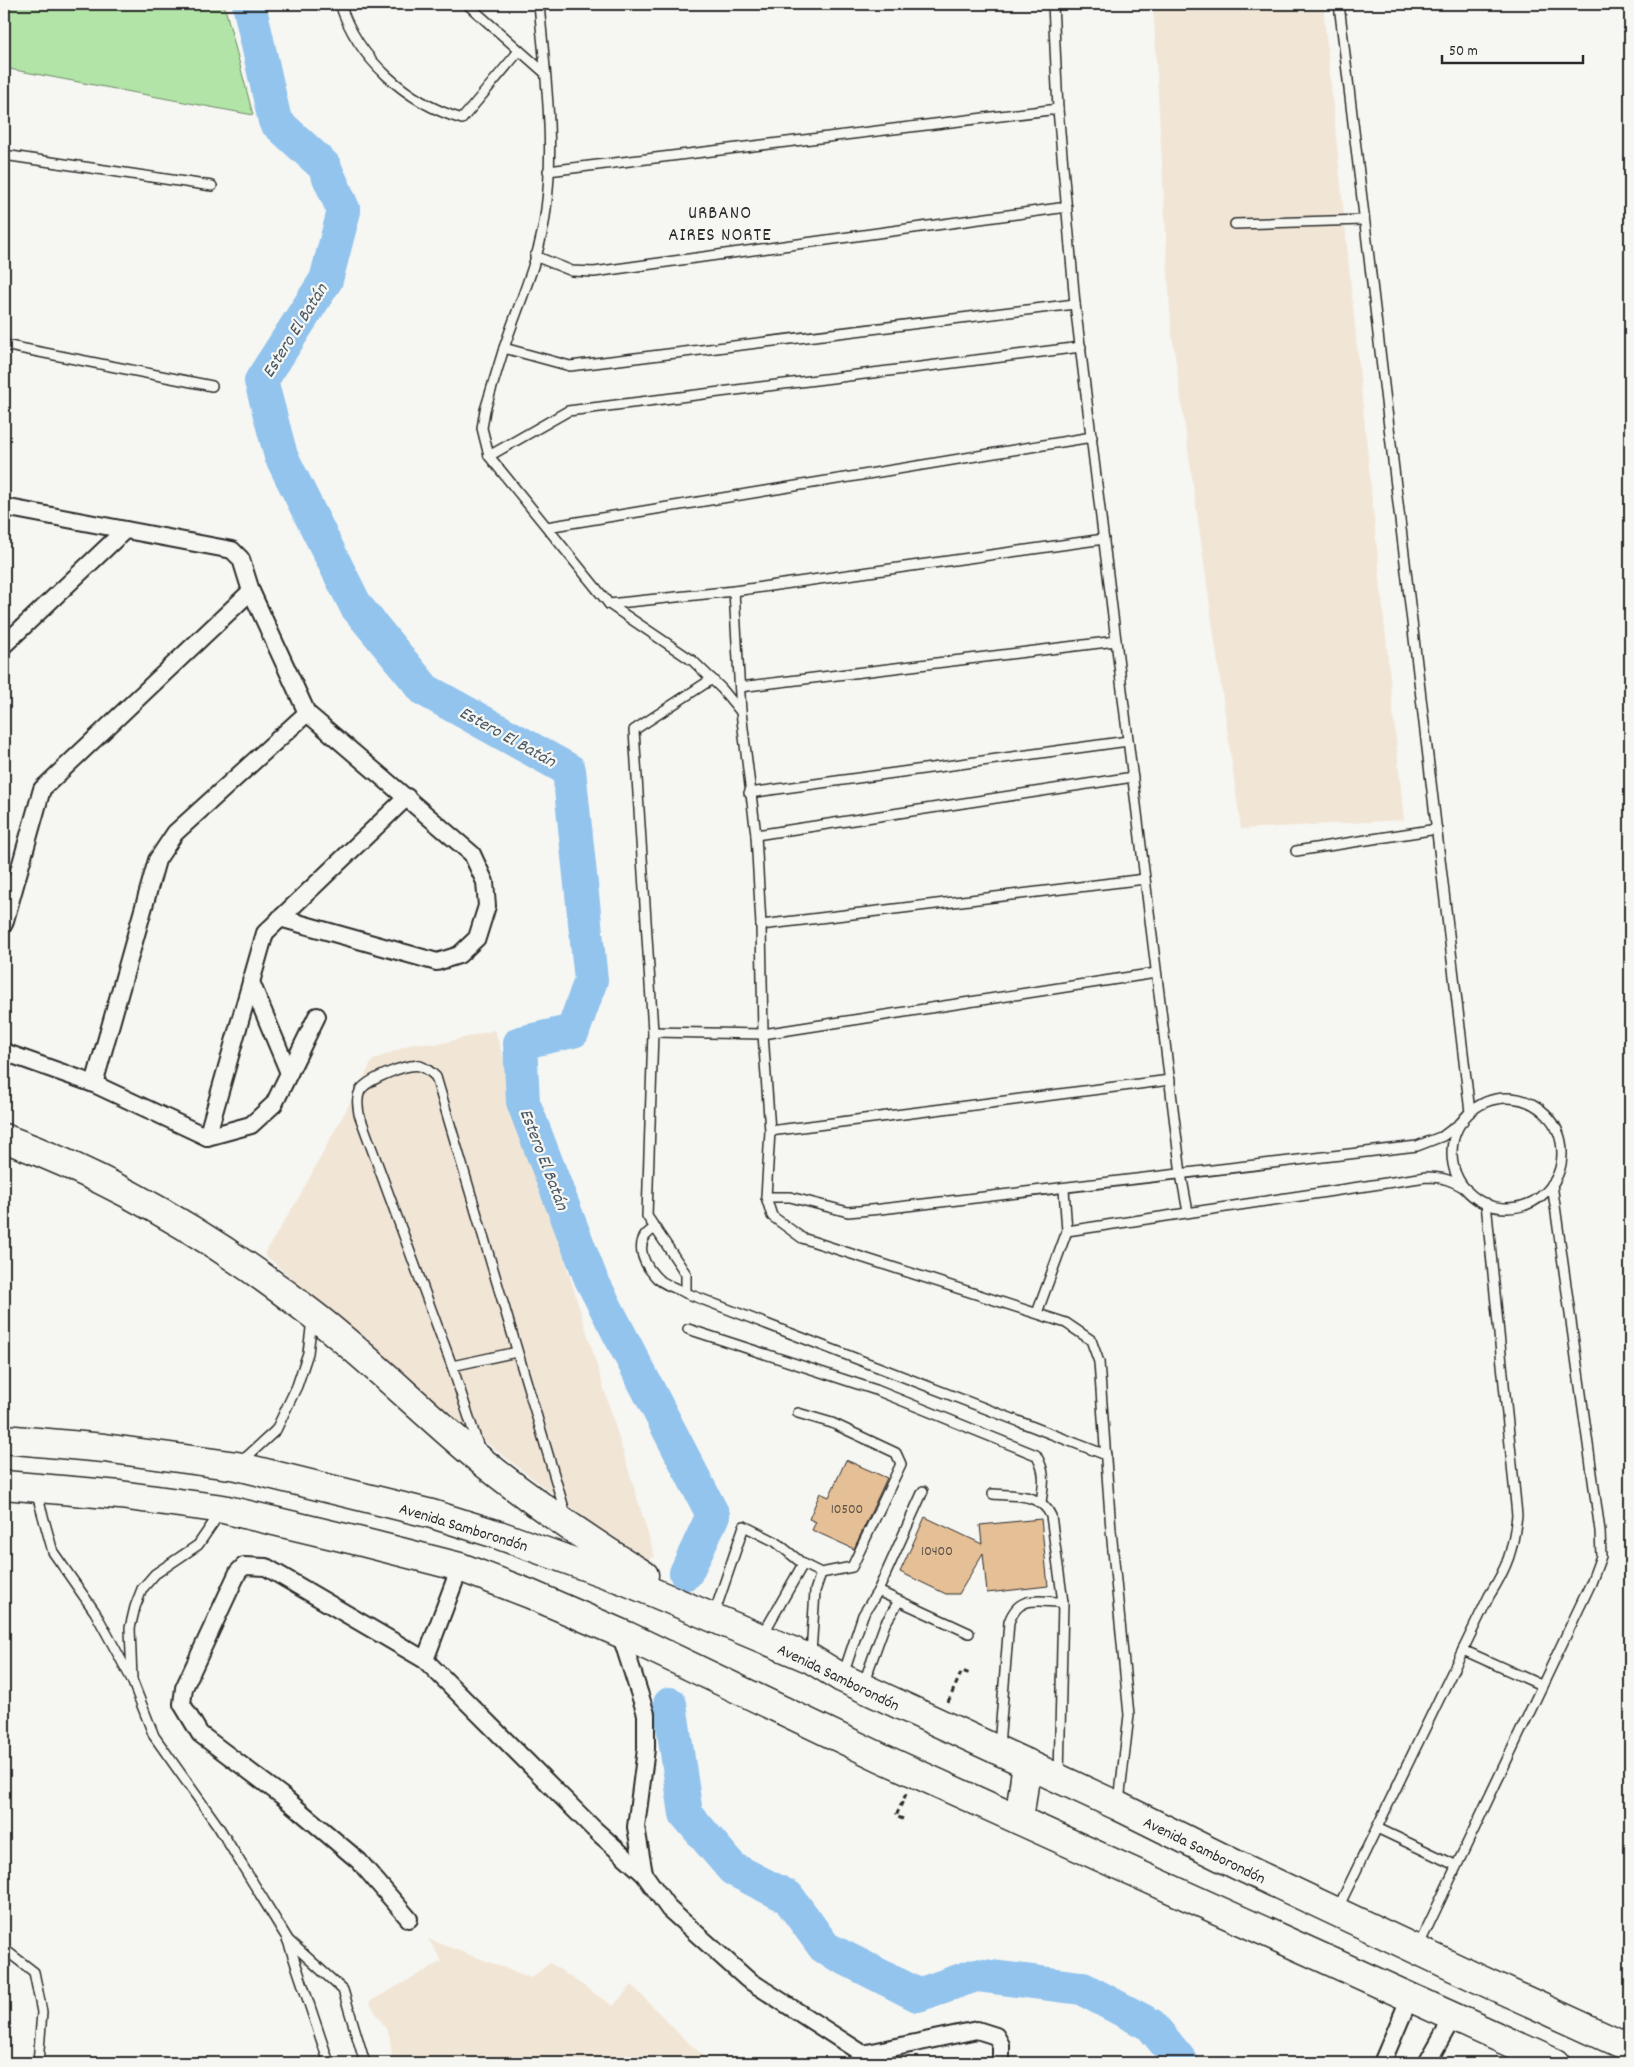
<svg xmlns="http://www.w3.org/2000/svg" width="1634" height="2067" font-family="Dekko,sans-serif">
  <rect width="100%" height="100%" fill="#f6f6f2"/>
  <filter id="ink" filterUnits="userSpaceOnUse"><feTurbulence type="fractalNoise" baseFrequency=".02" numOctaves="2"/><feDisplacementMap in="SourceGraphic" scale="10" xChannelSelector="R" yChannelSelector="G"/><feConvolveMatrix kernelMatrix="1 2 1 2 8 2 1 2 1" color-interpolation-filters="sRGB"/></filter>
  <g filter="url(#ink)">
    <!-- built -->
    <g fill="#f1e6d6">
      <path d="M1153 4H1323L1404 820 1241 829 1171 327Z"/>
      <path d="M495 1030 655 1557 640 1561 409 1383 264 1254 298 1199 373 1060 414 1043 439 1044Z"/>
      <path d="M428 1939 531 1978 550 1963 613 2006 632 1985 683 2038 712 2063H393L389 2034 369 2002 442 1961Z"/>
    </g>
    <!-- green -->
    <path fill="#b1e4a6" stroke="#6e8868" d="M4 4H224L253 115 4 68Z"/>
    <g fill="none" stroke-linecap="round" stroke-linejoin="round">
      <!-- river -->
      <g stroke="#92c4ee" stroke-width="34">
        <path d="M249 4 275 121 324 166 344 211 326 280 261 381 281 456 356 606 425 690 569 770 591 980 573 1031 520 1043 523 1102 591 1279 713 1515 686 1573"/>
        <path d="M670 1704 686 1814 733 1869 788 1897 825 1948 918 1995 976 1975 1081 1988 1151 2025 1182 2063"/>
      </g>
    </g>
    <!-- building -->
    <g fill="#e5bf96" stroke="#2b2b2b">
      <path d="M846 1460 887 1478 854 1549 812 1530 816 1522 809 1519 820 1493 829 1497Z"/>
      <path d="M925 1517 982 1544 980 1525 1041 1519 1048 1586 987 1593 983 1553 959 1594H946L900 1572Z"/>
    </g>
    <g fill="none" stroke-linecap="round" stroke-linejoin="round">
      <defs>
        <g id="service">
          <path d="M340 4C358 59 406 102 462 119L519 51"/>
          <path d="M467 4 545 73"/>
          <path d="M539 4C545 72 555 141 546 209 541 256 519 303 504 348L570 366 1075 304"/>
          <path d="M1053 4 1058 109 1075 304 1181 1174 1188 1212"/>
          <path d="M1339 4 1470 1112"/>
          <path d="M4 155 212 186"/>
          <path d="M548 171 1058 109"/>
          <path d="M1235 224 1364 220"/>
          <path d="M535 256 572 271 594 272 1067 207"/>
          <path d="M4 345 212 386"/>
          <path d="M504 348 485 410 482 428 489 456 609 604 693 661 722 689 741 712"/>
          <path d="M489 456 568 411 1081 347"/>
          <path d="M547 527 1092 437"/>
          <path d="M734 591 741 712 756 835 761 925 763 1034 770 1131 766 1197 772 1216 802 1238 1066 1323 1091 1340 1099 1362 1111 1530 1129 1715 1119 1802"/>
          <path d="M609 604 734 591 1104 539"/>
          <path d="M712 679 634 730 653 1032 647 1216 686 1274V1293L1106 1455"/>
          <path d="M740 687 1116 641"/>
          <path d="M749 793 1128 741"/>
          <path d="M756 835 1133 777"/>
          <path d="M1296 851 1437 829"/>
          <path d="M761 925 1145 879"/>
          <path d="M653 1032 763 1034 1156 973"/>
          <circle cx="1507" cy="1153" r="55"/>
          <path d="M770 1131 1170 1080"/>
          <path d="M766 1197H790L848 1212 881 1209 1417 1146 1443 1136 1463 1121"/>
          <path d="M656 1228C633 1238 641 1261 655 1276 661 1284 677 1288 686 1293"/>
          <path d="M1067 1231 1426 1177C1442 1177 1452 1180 1466 1189"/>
          <path d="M1037 1313 1067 1231 1064 1189"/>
          <path d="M688 1329 876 1390 1036 1455C1046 1472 1044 1483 1041 1502"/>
          <path d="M452 1366 517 1352"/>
          <path d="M479 1448 452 1366 359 1114C358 1106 356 1099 360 1091 366 1080 407 1063 420 1066 426 1068 432 1073 436 1077L566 1515"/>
          <path d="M241 1462 276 1430 297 1386 308 1353 312 1320"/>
          <path d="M36 1491 53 1552 95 1612 132 1680 154 1736 218 1826 287 1938 329 2063"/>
          <path d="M993 1494C1015 1496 1041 1493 1051 1516L1063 1602 1059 1776"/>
          <path d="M878 1591 969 1633"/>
          <path d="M714 1614 744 1526 776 1542 803 1564 821 1573 852 1567 901 1464 896 1453 832 1423 798 1413"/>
          <path d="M762 1636 803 1564"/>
          <path d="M1463 1650 1541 1685"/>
          <path d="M811 1654 815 1591 821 1573"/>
          <path d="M843 1675 863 1615 878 1591 923 1491"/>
          <path d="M132 1679 130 1628 135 1607 142 1589 155 1574 198 1545 220 1513"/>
          <path d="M863 1685 885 1624 899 1601"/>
          <path d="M999 1746 1009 1622C1019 1594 1037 1602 1063 1602"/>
          <path d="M1377 1828 1455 1865"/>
          <path d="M1337 1910 1489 1596C1508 1566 1513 1550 1517 1515L1486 1203"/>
          <path d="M287 1939 343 1990 365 2063"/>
          <path d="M1418 1947 1591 1583 1601 1556 1600 1531 1552 1184"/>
          <path d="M4 1949 34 1972 42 2012 38 2063"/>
        </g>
        <g id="minor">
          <path d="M4 507 232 550 241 559 251 591 307 713 472 854 485 882 487 906 477 938 459 955 437 962 280 918"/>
          <path d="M4 645 125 530"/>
          <path d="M4 924 42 789 251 591"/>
          <path d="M251 982 289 1073"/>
          <path d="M4 1052 94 1084 207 1137 251 1125 274 1104 317 1016"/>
          <path d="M94 1084 157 860 175 833 307 713"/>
          <path d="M207 1137 265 933 407 797"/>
          <path d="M620 1633 646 1714V1749L636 1827 644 1874"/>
          <path d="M425 1660 460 1567"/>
          <path d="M409 1919 359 1861 281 1795 200 1734 182 1704 184 1688 238 1572 244 1566 266 1567 425 1660 593 1828 644 1874 669 1909 747 1979 863 2054 870 2063"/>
          <path d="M863 2054 977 2030 996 2036 1001 2045V2063"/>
          <path d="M1382 2063 1410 1997"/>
          <path d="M1427 2063 1453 2017"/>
        </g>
        <g id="trunk">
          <path d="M4 1138C114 1179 219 1241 312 1314 372 1360 425 1415 484 1463 535 1504 588 1540 644 1575"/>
          <path d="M4 1439 104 1448 237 1466 432 1514 499 1535 626 1581 811 1659 842 1678 1118 1806 1237 1865 1481 1980 1630 2048"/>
          <path d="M4 1485 120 1495 223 1509 358 1541 460 1567 530 1594 627 1636 882 1758 1555 2063"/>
          <path d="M1019 1820 1027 1763"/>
        </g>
      </defs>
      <!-- service casing -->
      <use href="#service" stroke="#2b2b2b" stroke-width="12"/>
      <!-- minor casing -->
      <use href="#minor" stroke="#2b2b2b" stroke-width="20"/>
      <!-- trunk casing -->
      <use href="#trunk" stroke="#2b2b2b" stroke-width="31"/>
      <!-- path -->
      <g stroke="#2b2b2b" stroke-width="3" stroke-dasharray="5 4" stroke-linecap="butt">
        <path d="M948 1702 962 1671 970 1674"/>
        <path d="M903 1819 896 1816 906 1794"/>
      </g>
      <!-- service -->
      <use href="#service" stroke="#f6f6f2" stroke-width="9"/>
      <!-- minor -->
      <use href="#minor" stroke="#f6f6f2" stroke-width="16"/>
      <!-- trunk -->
      <use href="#trunk" stroke="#f6f6f2" stroke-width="28"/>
    </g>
  </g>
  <g text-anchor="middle" stroke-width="4.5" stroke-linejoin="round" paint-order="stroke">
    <!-- number labels -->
    <g font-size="14" fill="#5a5046">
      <text x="847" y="1513">10500</text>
      <text x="937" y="1555">10400</text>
    </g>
    <!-- street labels -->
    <g font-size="16" fill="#2b2b2b" stroke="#f6f6f2">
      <text transform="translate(464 1526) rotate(17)" y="6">Avenida Samborondón</text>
      <text transform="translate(839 1676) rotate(26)" y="6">Avenida Samborondón</text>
      <text transform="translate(1205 1849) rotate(26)" y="6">Avenida Samborondón</text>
    </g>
    <!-- water labels -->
    <g font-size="18" font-style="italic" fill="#4a5966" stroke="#f6f6f2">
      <text transform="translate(294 330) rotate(-58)" y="6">Estero El Batán</text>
      <text transform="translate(508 736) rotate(29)" y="6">Estero El Batán</text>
      <text transform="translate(545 1159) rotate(69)" y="6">Estero El Batán</text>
    </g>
    <!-- quarter labels -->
    <g font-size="19" letter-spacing="1" fill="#2b2b2b" stroke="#f6f6f2">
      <text x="720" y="218">URBANO<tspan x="720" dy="22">AIRES NORTE</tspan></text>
    </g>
  </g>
  <!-- margin -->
  <rect width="1634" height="2067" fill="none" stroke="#f6f6f2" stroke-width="20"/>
  <rect x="10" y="10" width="1614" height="2047" fill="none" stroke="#2b2b2b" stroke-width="2" filter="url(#ink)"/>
  <!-- scale -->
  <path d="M1442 55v8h141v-8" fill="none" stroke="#2b2b2b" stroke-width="2.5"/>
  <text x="1449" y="55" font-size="15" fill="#2b2b2b" stroke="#f6f6f2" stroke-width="4" paint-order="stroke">50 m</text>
</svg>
